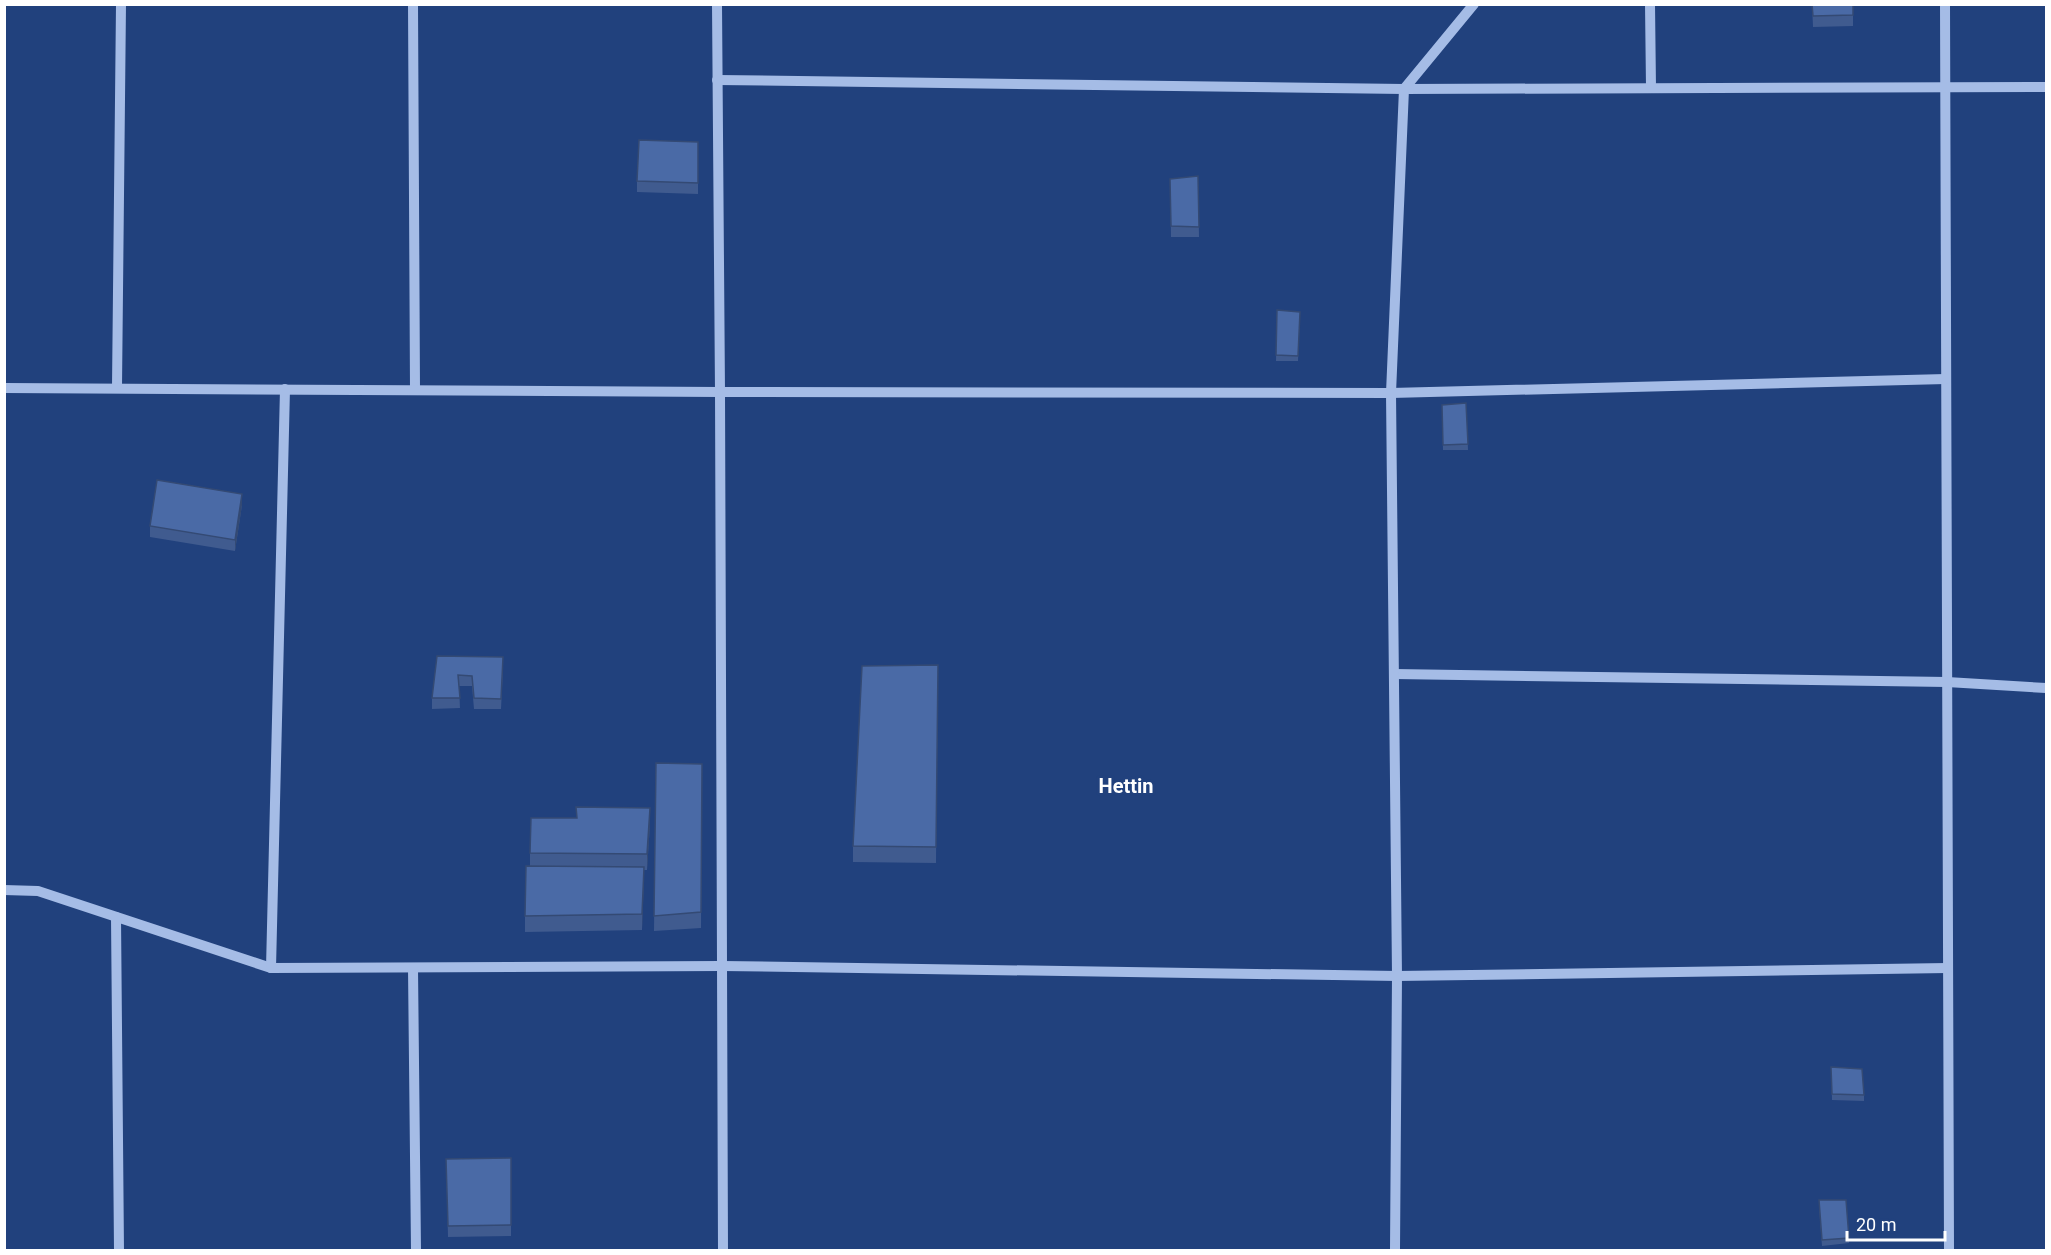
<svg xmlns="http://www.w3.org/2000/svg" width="2051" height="1255" font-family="Roboto,sans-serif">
  <rect width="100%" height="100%" fill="#21417d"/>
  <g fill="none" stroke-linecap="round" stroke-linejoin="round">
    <!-- minor -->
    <g stroke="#a5bce6" stroke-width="10">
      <path d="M413 4 415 390"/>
      <path d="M717 4 720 392 723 1250"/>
      <path d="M1650 4 1651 88"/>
      <path d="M1945 4 1949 1250"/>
      <path d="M717 80 1404 89 2046 87"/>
      <path d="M117 387 121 4"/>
      <path d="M4 388 720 392 1391 393 1946 379"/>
      <path d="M1394 674 1947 682 2046 688"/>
      <path d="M4 890 38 891 271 968 722 966 1397 976 1948 968"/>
      <path d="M116 917 119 1250"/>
      <path d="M271 968 285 389"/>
      <path d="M413 968 416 1250"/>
      <path d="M1395 1250 1397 976 1391 393 1404 89 1474 4"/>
    </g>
  </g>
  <!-- wall -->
  <g fill="#405b8f">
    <path d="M1812 4H1853V26L1813 27Z"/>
    <path d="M698 142V194L637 192V181Z"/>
    <path d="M1198 176 1199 237H1171L1170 179Z"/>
    <path d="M1277 310 1300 312 1298 361H1276Z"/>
    <path d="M1466 403 1468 450H1443L1442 405Z"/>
    <path d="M242 505 235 551 150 537V526Z"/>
    <path d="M437 656 503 668 501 709H474L472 686H459L460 708 432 709V698Z"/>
    <path d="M938 665 936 863 853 862V846Z"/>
    <path d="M656 763 702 764 701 928 654 931Z"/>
    <path d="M650 824 647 870H644L642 930 525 932V916L530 866V853Z"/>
    <path d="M1831 1067 1864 1095V1101L1832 1100Z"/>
    <path d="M511 1158V1236L448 1237 446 1159Z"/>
    <path d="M1819 1206 1849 1238V1243L1822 1246Z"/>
  </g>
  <!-- shaded-wall -->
  <g fill="#344a74">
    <path d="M242 494V505L235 551V540Z"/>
    <path d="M650 808V824L647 870V854Z"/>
    <path d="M644 867V882L642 930V914Z"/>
  </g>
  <!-- building -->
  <g fill="#4a6aa6" stroke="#344a74" stroke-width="1.5">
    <path d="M1812 4H1853V15L1813 16Z"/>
    <path d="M639 140 698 142V183L637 181Z"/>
    <path d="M1198 176 1199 227 1171 226 1170 179Z"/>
    <path d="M1277 310 1300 312 1298 356 1276 355Z"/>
    <path d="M1466 403 1468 444 1443 445 1442 405Z"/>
    <path d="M157 480 242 494 235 540 150 526Z"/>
    <path d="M437 656 503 657 501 699 474 698 472 676 458 675 460 698H432Z"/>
    <path d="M938 665 936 847 853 846 862 666Z"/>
    <path d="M656 763 702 764 701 912 654 916Z"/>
    <path d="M576 807 650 808 647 854 530 853 531 818H577Z"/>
    <path d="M526 866 644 867 642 914 525 916Z"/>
    <path d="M1831 1067 1862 1069 1864 1095 1832 1094Z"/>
    <path d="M511 1158V1225L448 1226 446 1159Z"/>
    <path d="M1819 1200H1846L1849 1238 1822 1240Z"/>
  </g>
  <g text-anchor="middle" stroke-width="6" stroke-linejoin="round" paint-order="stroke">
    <!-- quarter labels -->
    <g font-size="20" font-weight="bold" fill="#fff" stroke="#21417d">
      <text x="1126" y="793">Hettin</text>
    </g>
  </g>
  <!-- border -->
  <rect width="2051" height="1255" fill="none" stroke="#ffffff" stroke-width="12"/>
  <!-- scale -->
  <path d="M1847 1231v9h98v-9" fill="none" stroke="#ffffff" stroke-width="3"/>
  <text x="1856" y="1231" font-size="18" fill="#ffffff" stroke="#21417d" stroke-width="4.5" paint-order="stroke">20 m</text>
</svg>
